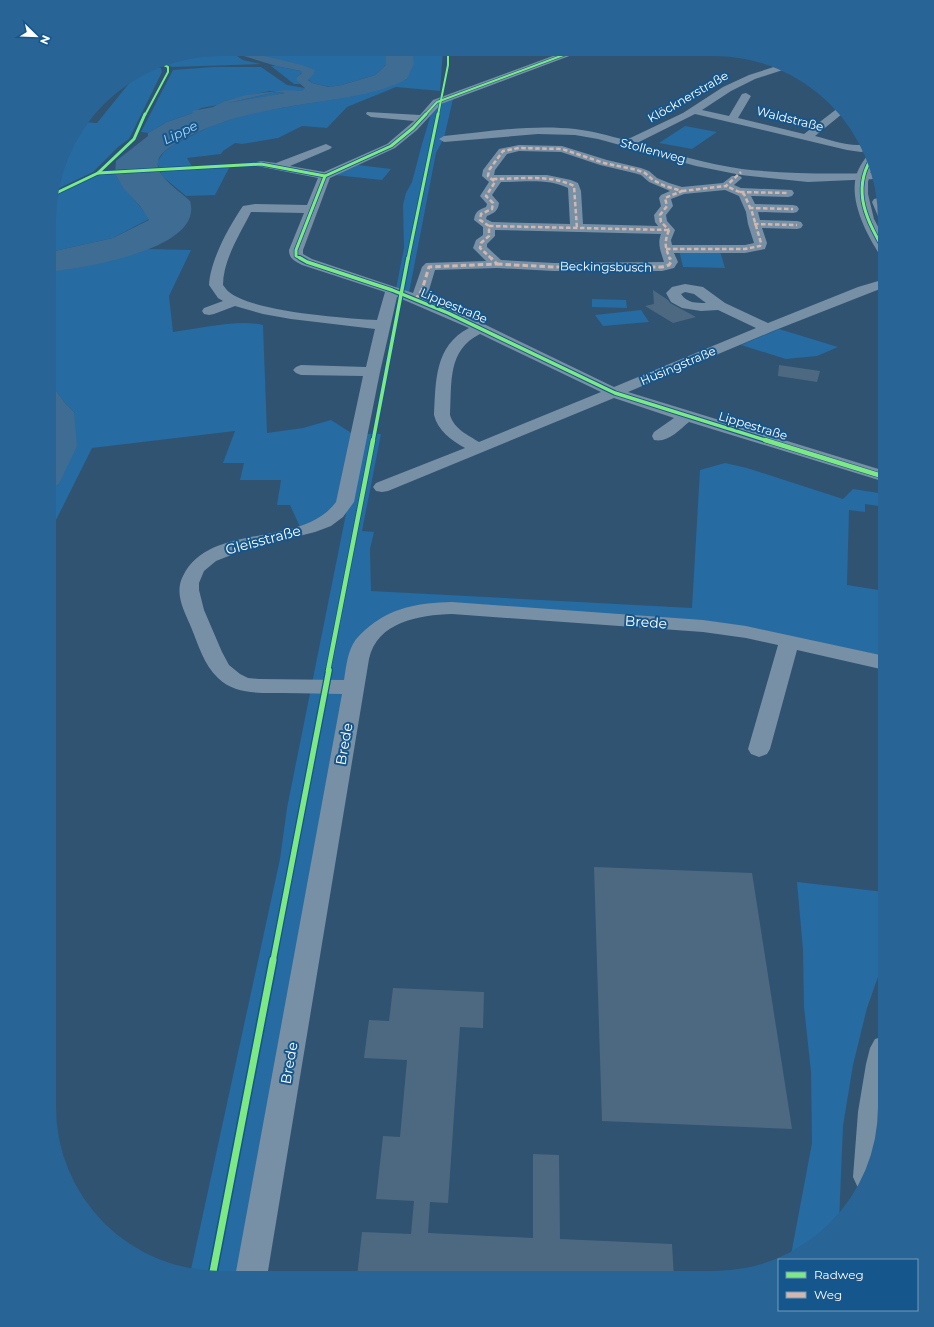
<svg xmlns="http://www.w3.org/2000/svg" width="934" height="1327" font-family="Montserrat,sans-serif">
  <rect width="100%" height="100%" fill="#305371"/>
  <!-- green -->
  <g fill="#266ba1">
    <path d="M220 49H235L234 54 243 60 261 64 172 67 160 61 165 58Z"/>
    <path d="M254 49H382L386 53V65L375 75 342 85 330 87 312 83 308 79 313 75 271 58 257 54Z"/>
    <path d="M412 50H443L440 91 396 87 347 107 327 128 302 126 278 138 242 144 235 143 223 151 221 154 187 158 193 168 230 166 215 195 186 196 162 176 157 162 164 152 173 145 211 126 250 113 353 96 402 81 407 79 413 53Z"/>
    <path d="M271 66H276L301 71 302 73 297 77 301 84H294Z"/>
    <path d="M213 67H261L287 85 305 88 301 91H270L225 101 218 105 201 108 193 113 167 122 148 133 141 132 173 70Z"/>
    <path d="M149 68H161L162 72 129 139 118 147 93 172 53 191 72 135 82 122 97 123 135 76Z"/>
    <path d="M276 92 285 93 241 102 227 103Z"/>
    <path d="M453 99 444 138 436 153 409 293 396 289 404 248 403 205 406 193 412 182 422 144 431 114 439 104Z"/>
    <path d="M685 126 717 132 692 149 659 143Z"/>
    <path d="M358 165 391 169 382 180 335 175Z"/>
    <path d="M115 174C125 191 139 203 149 219L113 238 50 252 51 197 96 175Z"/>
    <path d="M148 249 191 250 169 296 173 332C199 329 238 319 263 325L267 433 303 428 331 420 353 434 336 505 329 514 301 529 290 505H277L281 480H240L244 463H223L235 431 92 448 54 524H50V490L59 484 74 412 65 403 50 383V272L110 260Z"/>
    <path d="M679 250 720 251 725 268 683 267Z"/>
    <path d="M592 299 626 300 627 308 592 307Z"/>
    <path d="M641 310 649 322 603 326 595 315Z"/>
    <path d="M779 329 838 347 817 356 786 359 741 345Z"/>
    <path d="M362 434H381L362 531 374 532 370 549 371 591 692 608 700 470 725 463 747 468 843 499 853 489 885 494V507L865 504V512L849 510 847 585 885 591V656L794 638 478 604 372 625 242 1277H198L190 1274 280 859 287 808Z"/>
    <path d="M797 882 885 892V957L867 1008 853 1065 843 1126 839 1222 826 1236 790 1260 812 1143 811 1072 804 1007 803 950Z"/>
  </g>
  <!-- water -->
  <g fill="#3e6c93" fill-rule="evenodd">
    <path d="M240 49H254L257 54 302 65 315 70 313 75 308 80 312 83 329 87 342 85 375 75 386 65V53L382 49 412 50 414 64 407 79C379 94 343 98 312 103 266 110 224 117 182 140 174 145 159 152 158 162 155 176 181 192 190 201 205 250 81 268 50 272V252L113 238 149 220 140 206 124 189 115 174 116 161 148 136V133L167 122 193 113 192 111 213 107 225 101 247 95 285 90 301 91 305 88 297 81V77L302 73 301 71 276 66 244 56ZM276 92 285 93 228 103Z"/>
    <path d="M50 383 65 403 74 412 77 446 59 484 50 490Z"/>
  </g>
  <!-- building -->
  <g fill="#4d6981">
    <path d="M653 290 668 300 670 303 696 317 673 323 645 306 654 304Z"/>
    <path d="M779 365 820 371 817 382 778 376Z"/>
    <path d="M594 867 752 873 792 1129 602 1121Z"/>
    <path d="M393 988 484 992 483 1028 460 1027 448 1203 430 1202 428 1233 533 1238V1154L559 1155 560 1239 672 1244 674 1278 357 1277 362 1232 411 1234 414 1201 376 1199 383 1136 400 1137 407 1060 364 1058 369 1020 389 1021Z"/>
  </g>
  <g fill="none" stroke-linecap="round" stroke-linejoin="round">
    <!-- minor -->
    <g fill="#7790a5" fill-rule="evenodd">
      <path d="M569 50H582L580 52 441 104 417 130 395 148 330 178 303 250V254L312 259 413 293 422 267 426 263 486 261 473 248 476 240 483 235V227L474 220C475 211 479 210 486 207L487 204 480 196 489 182 482 176 483 170 499 149 519 145 562 146 607 160 641 168 649 171 657 178 669 183 682 187 723 183 732 176H740L742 178 734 185 741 188 792 190 794 193 792 196 788 197 751 196 755 204 793 205 797 206 799 209 797 212 793 213 758 212 760 220 797 221 801 222 803 225 801 228 797 229 762 228 767 243 765 249 745 253H674L678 262 674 268 662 271H554L497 268 435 270 429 290 423 298 486 325 614 387 756 328 718 310 701 311 682 308 671 302 666 293 672 287 685 284 703 287 725 303 768 323 858 287 885 279V287L773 331 628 392 885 471V482L689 422C679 430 668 443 654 440L652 436 654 432 674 418 614 398 388 491 382 492 376 491 373 487 376 483 465 448C451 440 438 431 434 415 436 382 434 346 469 328L397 297 380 372 354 502 343 517 331 526 315 532 244 550 216 561 204 571 199 583V590L204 610 222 652 229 665 240 674 248 678 259 679 344 680C346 668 347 655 353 644 356 638 361 634 365 630 391 607 418 603 452 602L703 620 746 626 885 656V670L797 650 770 749 767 754 759 757 751 754 748 749 778 645 746 638 703 632 452 614C419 615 377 622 369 659L267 1277H235L342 694C323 694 304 693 284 693 262 693 235 695 218 678 204 665 198 644 191 627 184 611 174 593 183 576 210 521 301 549 336 502L363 376 301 375 296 373 293 370 296 367 301 365 366 367 375 329 291 319 263 314 235 306 214 314 209 315 204 314 202 311 204 308 223 301 218 298 209 285C210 261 229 226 243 206L255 204 307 205 318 178 257 166 255 164 257 162 261 161 276 163 326 144 332 147 330 149 290 166 324 172 387 144 414 121 371 117 366 114 367 112 420 115 433 100ZM519 151 561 152 600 165 634 173 641 175 649 182 670 191 661 195 659 198 661 206 654 215 655 222 658 226 583 224 581 191 578 183 571 180 547 175H494L495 170 507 154ZM501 182C522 182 549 178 568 188L570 224 492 222 486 219 487 216C494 213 498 211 499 203L492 195ZM725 190 739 196 746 212 748 224 754 243 745 245H672L671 240 675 230 667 221 666 215 673 206 671 199 684 194ZM251 212 304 213 289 250C289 259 295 261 302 265L385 292 377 320C343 318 254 312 229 292 226 290 225 287 223 285 223 260 240 234 251 212ZM495 230 661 234C657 244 661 252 664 262L554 263 501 260 487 247V244L495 236ZM685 292 694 294 706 303C696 303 687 303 681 294ZM480 334 601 392 479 442C468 435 454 429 450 415 452 383 447 350 480 334Z"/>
      <path d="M783 64 789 68 755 79 731 91 702 110 729 116 742 94 746 93 751 96 738 118 804 134 838 108 842 114 815 136C831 140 851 148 867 144L869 150 861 152 847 150 695 114 637 143C672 153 706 164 742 169 787 174 829 174 874 173L875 179 808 182 741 175 696 166 598 139 575 135 538 134 444 142 439 139 444 136C487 132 532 124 575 129 593 131 609 136 626 140L683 113 723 87 749 75Z"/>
      <path d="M878 198 880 199 885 222 880 221 872 202 874 199Z"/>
    </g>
    <!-- major -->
    <g fill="#768fa3" fill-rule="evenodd">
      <path d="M867 156H870L872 167 868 182V194L874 219 885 240V256L880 255C867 235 852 206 855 182 856 172 861 164 867 156Z"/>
      <path d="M885 1036V1118L876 1162 862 1189 858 1188 853 1177 858 1112 866 1064 870 1048 875 1039Z"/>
    </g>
    <!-- quiet-far1 -->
    <g stroke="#d1b7ad" stroke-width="2.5" stroke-dasharray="4.5 2.5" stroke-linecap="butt">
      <path d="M493 179C519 179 550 174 574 186L577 229"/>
      <path d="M682 191 726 186 741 172"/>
      <path d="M740 192 788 193"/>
      <path d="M749 208 793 209"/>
      <path d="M754 224 797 225"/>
      <path d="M489 226 669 230"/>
      <path d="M669 230C664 243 665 247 670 259"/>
      <path d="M666 249H745L760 246 761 243 752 212 744 194 726 186"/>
      <path d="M492 259 480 248 481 243 489 236V226L480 220 481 214 492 209 493 203 486 196 495 182 488 176 489 170 503 151 519 148 562 149 604 163 637 170 645 173 653 180 665 186 682 191 665 198 667 206 660 215 661 222 669 230"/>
    </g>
    <!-- quiet -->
    <g stroke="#d1b7ad" stroke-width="3" stroke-dasharray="5.5 3" stroke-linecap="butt">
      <path d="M497 264 554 267H662L669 265 671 262 670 258"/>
      <path d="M415 300 422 290 429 267 497 264 491 258"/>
    </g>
    <defs>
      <g id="cycleway-far5">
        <path d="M145 115 168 72V67L158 62"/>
        <path d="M425 115 437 102 577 50"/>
        <path d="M438 115 448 65V50"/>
      </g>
      <g id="cycleway-far4">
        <path d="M871 159C851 192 868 222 885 252"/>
        <path d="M98 173 134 139 145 114"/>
        <path d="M52 195 98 173 261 164 325 176"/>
        <path d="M302 259 296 256V250L325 176 391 146 413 128 426 114"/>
        <path d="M408 259 438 114"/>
      </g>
      <g id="cycleway-far3">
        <path d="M300 258 307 262 392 290 448 313 615 393 768 441"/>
        <path d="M373 441 408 258"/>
      </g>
      <g id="cycleway-far2">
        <path d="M765 440 885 477"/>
        <path d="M328 671 373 440"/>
      </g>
      <path id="cycleway-far1" d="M273 961 329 670"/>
      <path id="cycleway" d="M212 1277 273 960"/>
    </defs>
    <!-- cycleway-far5 casing -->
    <use href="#cycleway-far5" stroke="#15568c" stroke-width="3"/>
    <!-- cycleway-far4 casing -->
    <use href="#cycleway-far4" stroke="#15568c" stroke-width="4.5"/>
    <!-- cycleway-far3 casing -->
    <use href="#cycleway-far3" stroke="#15568c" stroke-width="5.5"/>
    <!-- cycleway-far2 casing -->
    <use href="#cycleway-far2" stroke="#15568c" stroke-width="6"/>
    <!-- cycleway-far1 casing -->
    <use href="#cycleway-far1" stroke="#15568c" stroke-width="8"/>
    <!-- cycleway casing -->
    <use href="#cycleway" stroke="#15568c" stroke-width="10"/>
    <!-- cycleway-far5 -->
    <use href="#cycleway-far5" stroke="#7ce984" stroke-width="2"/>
    <!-- cycleway-far4 -->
    <use href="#cycleway-far4" stroke="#7ce984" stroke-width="3"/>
    <!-- cycleway-far3 -->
    <use href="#cycleway-far3" stroke="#7ce984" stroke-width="3.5"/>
    <!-- cycleway-far2 -->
    <use href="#cycleway-far2" stroke="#7ce984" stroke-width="4.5"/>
    <!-- cycleway-far1 -->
    <use href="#cycleway-far1" stroke="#7ce984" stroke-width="5.5"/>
    <!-- cycleway -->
    <use href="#cycleway" stroke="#7ce984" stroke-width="7"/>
  </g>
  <g text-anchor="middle" stroke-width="4" stroke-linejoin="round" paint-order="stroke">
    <!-- far-street labels -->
    <g font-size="12" fill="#fff" stroke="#15568c">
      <text transform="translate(688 97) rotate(-30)" y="4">Klöcknerstraße</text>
      <text transform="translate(790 119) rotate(14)" y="4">Waldstraße</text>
      <text transform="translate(653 151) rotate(15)" y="4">Stollenweg</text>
      <text transform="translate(606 267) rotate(1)" y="4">Beckingsbusch</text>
      <text transform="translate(454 306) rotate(23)" y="4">Lippestraße</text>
      <text transform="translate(678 366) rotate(-23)" y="4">Hüsingstraße</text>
      <text transform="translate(753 426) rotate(17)" y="4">Lippestraße</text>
    </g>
    <!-- far-water labels -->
    <g font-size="13" font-style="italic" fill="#aad6f7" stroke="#15568c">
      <text transform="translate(180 132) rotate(-26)" y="5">Lippe</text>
    </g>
    <!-- street labels -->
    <g font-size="14" fill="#fff" stroke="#15568c">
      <text transform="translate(263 540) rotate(-15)" y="5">Gleisstraße</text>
      <text transform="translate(646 622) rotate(4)" y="5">Brede</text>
      <text transform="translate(344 744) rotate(-80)" y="5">Brede</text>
      <text transform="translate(289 1063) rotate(-80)" y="5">Brede</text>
    </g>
  </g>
  <!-- crop -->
  <path d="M0 0H934V1327H0ZM220 56H714A164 164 0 0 1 878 220V1107A164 164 0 0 1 714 1271H220A164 164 0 0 1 56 1107V220A164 164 0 0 1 220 56Z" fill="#286495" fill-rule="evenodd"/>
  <!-- legend -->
  <rect x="778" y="1259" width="140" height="52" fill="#15568c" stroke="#739aba"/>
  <rect x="786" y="1272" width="20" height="6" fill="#7ce984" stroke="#739aba"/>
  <text x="814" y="1279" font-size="12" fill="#ffffff">Radweg</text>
  <rect x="786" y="1292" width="20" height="6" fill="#d1b7ad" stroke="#739aba"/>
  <text x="814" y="1299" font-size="12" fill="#ffffff">Weg</text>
  <!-- north arrow -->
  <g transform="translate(36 36) rotate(113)" stroke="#15568c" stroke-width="3" paint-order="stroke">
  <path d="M0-3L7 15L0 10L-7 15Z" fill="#ffffff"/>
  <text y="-6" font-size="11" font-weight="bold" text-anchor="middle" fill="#ffffff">N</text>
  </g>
</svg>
